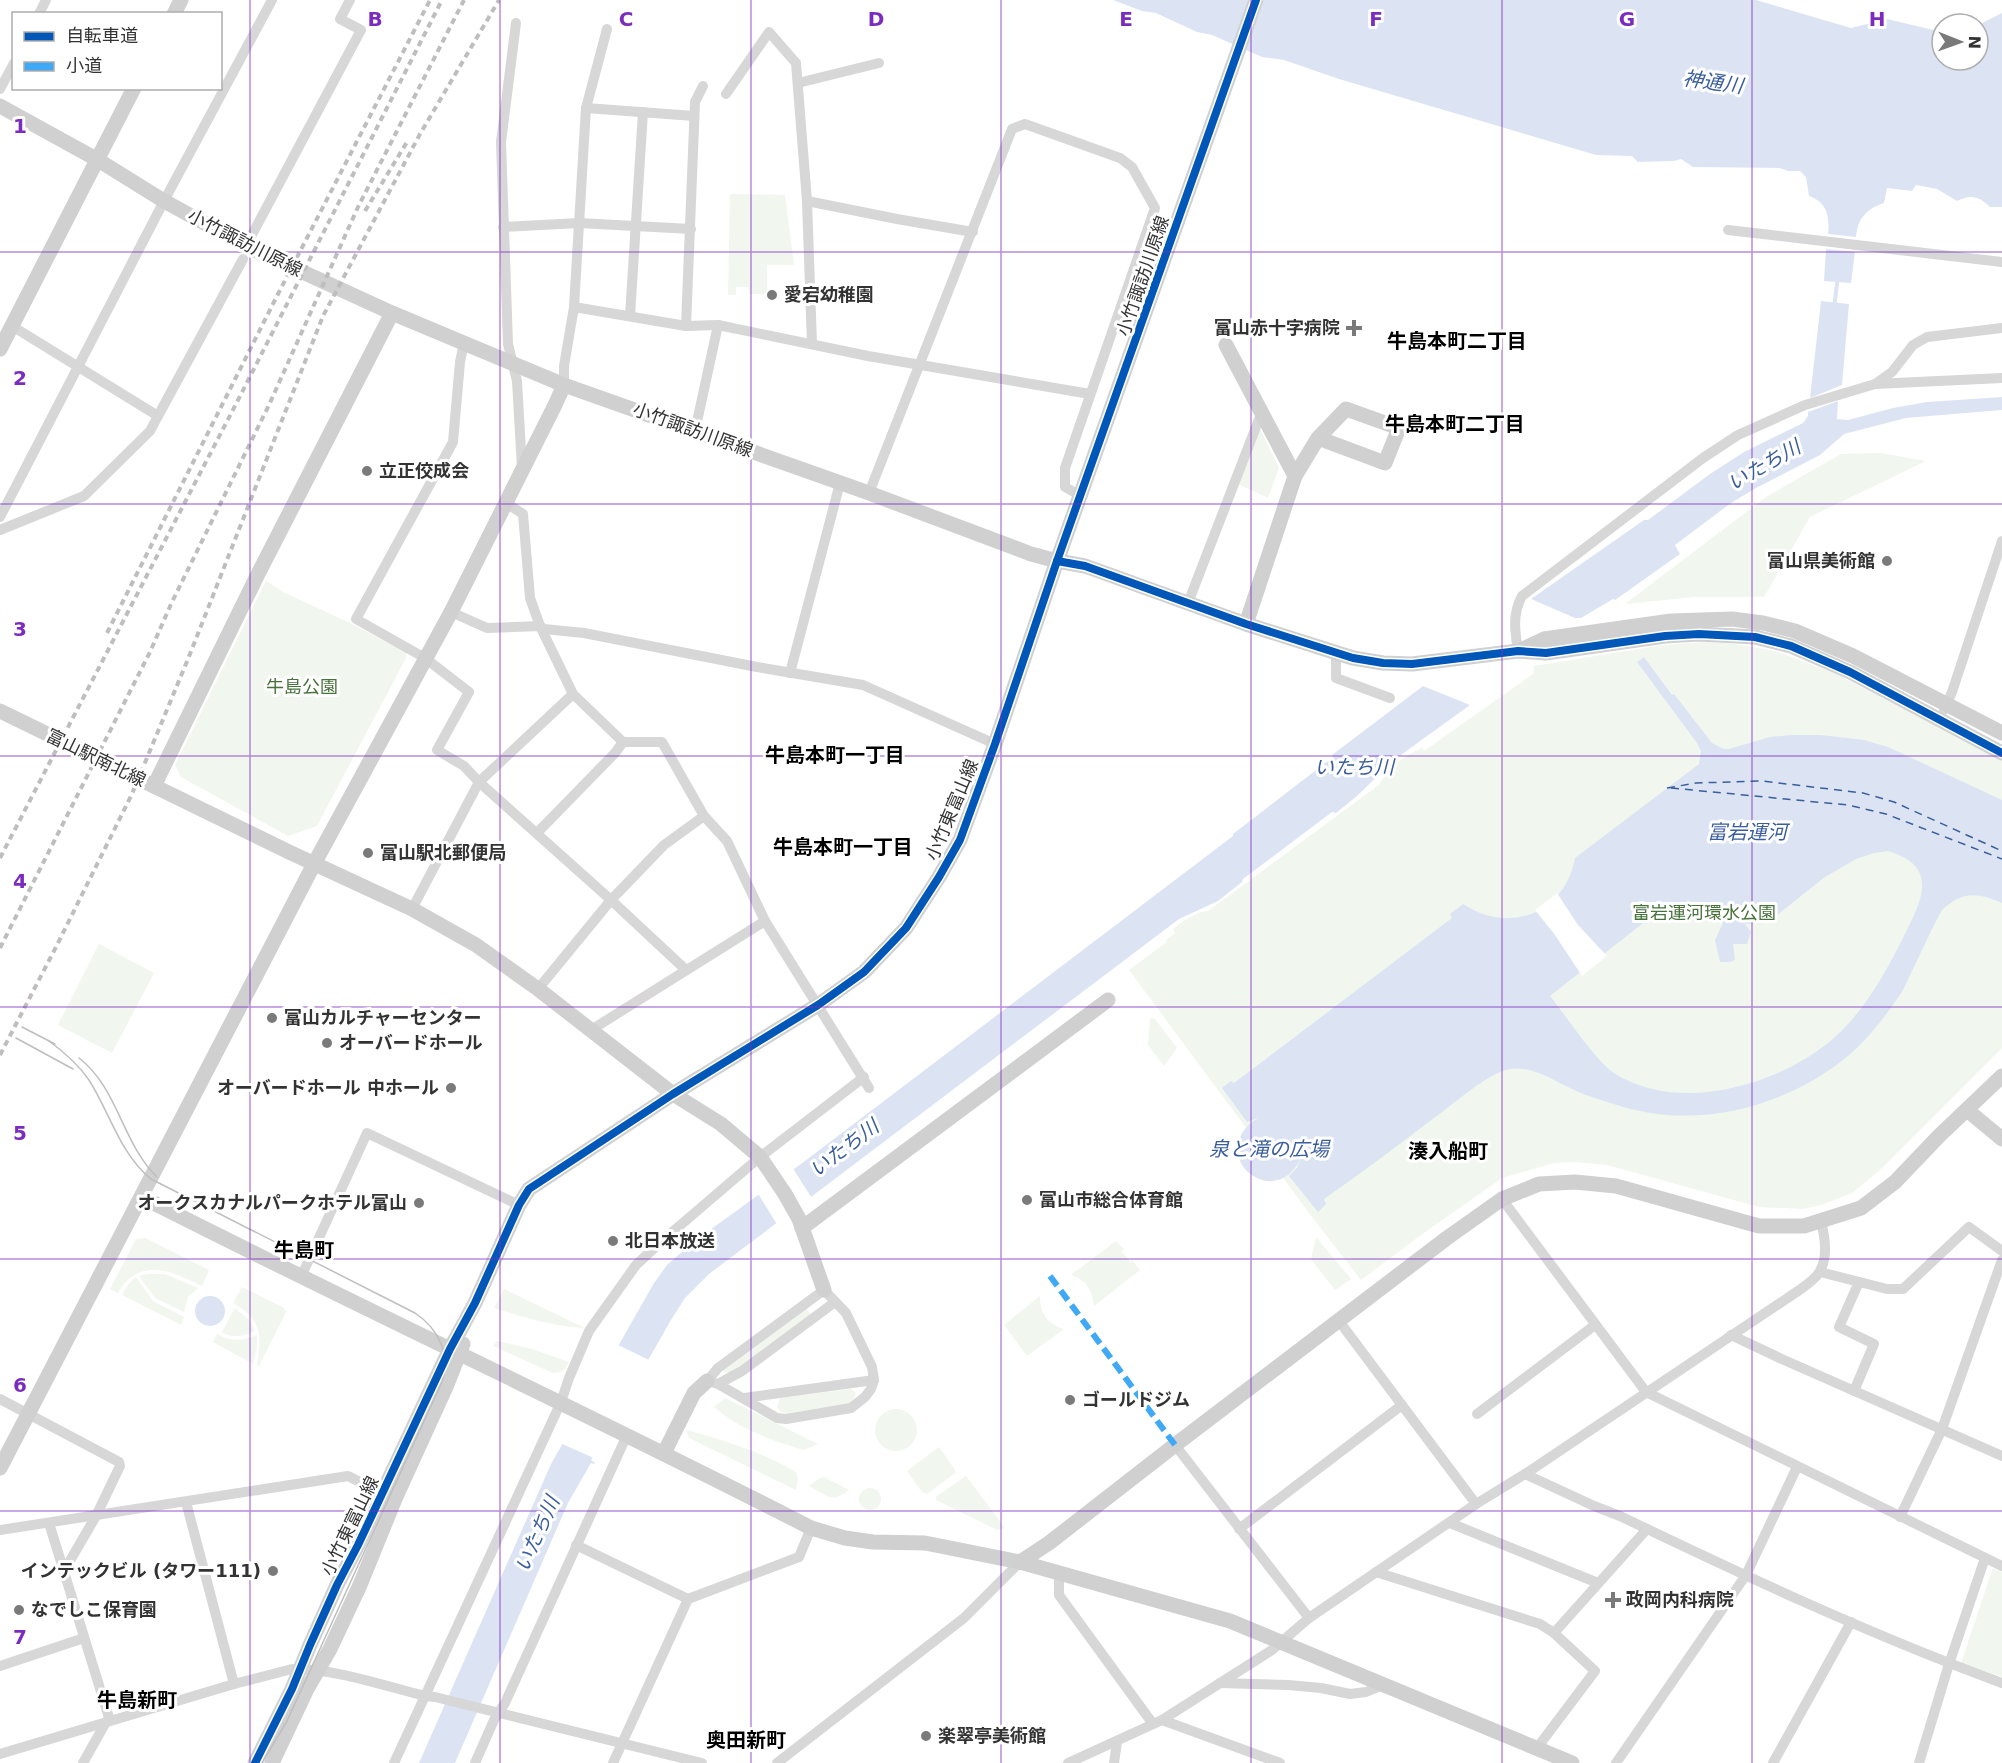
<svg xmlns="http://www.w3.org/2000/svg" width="2002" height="1763" font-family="'DejaVu Sans','Noto Sans JP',sans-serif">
  <rect width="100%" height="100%" fill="#fff"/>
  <!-- green -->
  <g fill="#f1f6ee">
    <path d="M730 194 785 195 794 265H767V294H749L748 287H736V295H728Z"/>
    <path d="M1259 427 1279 468 1268 498 1238 484Z"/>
    <path d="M1881 453 1926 461 1810 517 1764 597H1695L1625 604 1766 497 1841 454Z"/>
    <path d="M266 581 283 592 348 622 406 652V658L317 826 288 836 181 777 175 765Z"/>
    <path d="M1705 642 1735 644 1775 651 1834 673 2002 760V1048L1880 1170 1852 1193 1821 1205 1803 1209 1759 1207 1607 1165 1574 1162 1554 1163 1502 1178 1425 1232 1361 1280 1315 1221 1129 970 1167 942 1166 940 1175 933 1173 929C1183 921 1196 912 1208 911L1380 784C1389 767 1405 755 1422 748L1424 751 1533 674 1534 666 1663 645Z"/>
    <path d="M99 944 154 973 112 1053 58 1025Z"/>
    <path d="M1150 1018 1155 1019 1177 1048 1164 1066 1148 1045Z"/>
    <path d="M1316 1237 1351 1279 1335 1290 1311 1259Z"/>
    <path d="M145 1238 209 1270 202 1286C172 1271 139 1256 118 1293L110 1289 136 1239Z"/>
    <path d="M1116 1241 1124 1249 1122 1252 1130 1262 1132 1260 1140 1270 1094 1306C1092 1290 1087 1280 1071 1275Z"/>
    <path d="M147 1274H165L198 1288 188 1297 184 1312 155 1298 139 1276Z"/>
    <path d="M136 1277 153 1301 184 1317 181 1325 122 1295 127 1286Z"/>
    <path d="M242 1287 284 1308 286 1312 259 1366 257 1365C262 1336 262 1319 233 1303Z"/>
    <path d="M504 1289 585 1328C553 1326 525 1318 494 1308Z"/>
    <path d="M1040 1296C1040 1314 1047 1324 1064 1329L1027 1356 1004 1325Z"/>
    <path d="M235 1308 251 1322 255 1331C244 1336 233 1339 222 1332Z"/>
    <path d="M805 1309H807L811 1315 741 1367 728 1373 722 1370Z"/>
    <path d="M217 1334C230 1342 243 1341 257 1335V1347L253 1364 213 1342Z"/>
    <path d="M497 1341 529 1348 569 1362C565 1370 562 1373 553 1373L493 1346Z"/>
    <path d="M851 1389 856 1393 855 1397 849 1404 788 1413 781 1412 777 1407 780 1398Z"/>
    <path d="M725 1398 818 1444 804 1450C773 1441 739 1429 714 1407Z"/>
    <circle cx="896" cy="1430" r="21"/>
    <path d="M686 1430C724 1440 762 1452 796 1472L798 1478 796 1490 689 1438Z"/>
    <path d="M939 1447 955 1470V1473L927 1494 922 1492 907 1471Z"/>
    <path d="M966 1476 1005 1528 997 1530 936 1500V1497Z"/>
    <path d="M824 1477 849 1490C831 1504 828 1496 809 1486L820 1478Z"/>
    <circle cx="870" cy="1499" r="11"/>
    <path d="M1993 1568 2002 1572V1677L1961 1663Z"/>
  </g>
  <!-- water -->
  <g fill="#dce4f4" fill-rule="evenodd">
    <path d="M1113 0H1756L1851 28 1887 19 1942 32V60H1978V25L2002 13V207H1990C1979 196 1971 194 1957 201L1937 189 1916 185 1912 191 1887 188 1884 203C1866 209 1858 218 1856 237L1828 234C1830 217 1827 202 1809 196L1806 177 1800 171H1788L1780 168 1693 167 1681 159 1674 161 1638 162 1632 156 1596 155 1339 79 1284 60 1262 57 1212 35 1197 32 1156 13 1142 11Z"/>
    <path d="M1826 249 1855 252 1851 283 1824 281Z"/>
    <path d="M1821 301 1849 304 1842 385 1810 398Z"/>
    <path d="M2002 397V410L1906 418 1844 434 1820 455 1756 488 1731 503 1675 545 1680 554 1615 600 1613 599 1581 618H1575L1531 599 1644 520H1648L1710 474 1744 452 1803 423 1808 416V412L1838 401 1837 419 1848 420 1893 408 1927 402Z"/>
    <path d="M1644 657 1672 695 1674 694 1712 743 1724 749H1729L1770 737 1792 735H1821L1864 740 1888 747 2002 800V903C1978 892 1962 891 1942 910 1932 928 1923 948 1914 967 1909 976 1906 986 1900 995 1884 1018 1866 1042 1843 1060 1780 1109 1694 1130 1617 1105 1601 1100 1584 1095 1570 1088 1550 1079 1530 1064 1506 1070 1485 1076 1456 1102 1438 1115 1400 1144 1363 1172 1324 1199L1326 1204 1318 1212 1289 1176 1297 1168 1302 1155C1277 1217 1201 1154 1258 1118L1247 1122 1222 1088 1231 1081 1234 1083 1452 918 1450 914 1463 904C1510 935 1565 913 1575 858L1699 764 1701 751 1697 743 1637 662ZM1888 851C1944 867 1918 907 1901 942 1883 977 1864 1011 1834 1038 1780 1085 1679 1115 1614 1073 1594 1059 1567 1017 1550 996L1670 902 1679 913 1694 908 1715 911 1723 923 1715 940 1720 962H1730L1735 960 1733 944H1747L1751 932 1745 924 1767 923 1825 877 1856 859 1874 853Z"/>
    <path d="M1423 686 1470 705 1394 760 1357 796 1336 813 1332 812 1243 879 1242 882 1218 901 1179 919 709 1274 685 1298 671 1320 591 1460 595 1463 594 1464 591 1463 568 1503 455 1763H419L551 1464 654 1283 667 1265 692 1243 801 1164 1233 836V834L1333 757 1332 755Z"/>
    <circle cx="210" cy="1311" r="15"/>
  </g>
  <!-- pier -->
  <g fill="#fff">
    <path d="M1557 893 1578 925 1607 956 1582 976 1555 935 1535 910Z"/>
    <path d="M792 1167 813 1200 778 1226 757 1192Z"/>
    <path d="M616 1344 651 1361 596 1459 560 1443Z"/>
  </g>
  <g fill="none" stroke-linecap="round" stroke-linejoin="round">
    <!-- stream -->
    <path stroke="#dce4f4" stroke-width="4" d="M1834 308 1838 276"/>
    <!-- ferry -->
    <g stroke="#3a5e9b" stroke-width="1.5" stroke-dasharray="8 6" stroke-linecap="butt">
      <path d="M1667 788 1696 783 1762 781 1863 793 1894 802 2002 851"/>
      <path d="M1671 788 1848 805 1886 814 2002 859"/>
    </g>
    <!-- street -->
    <g stroke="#d7d7d7" stroke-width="10">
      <path d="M39 14 46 0"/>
      <path d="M516 23 501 142 508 344 517 381 522 468"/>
      <path d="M798 83 879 63"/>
      <path d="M0 89 14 63"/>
      <path d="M726 94 769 32 796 63 807 201 812 344"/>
      <path d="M586 108 694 116"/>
      <path d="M807 201 897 219 973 232"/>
      <path d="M503 227 579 223 691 229"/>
      <path d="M1728 230 2002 262"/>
      <path d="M246 246 361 30 340 19 350 0"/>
      <path d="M574 307 686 326 718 325 868 356 1090 394"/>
      <path d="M630 316 643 112"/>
      <path d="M686 326 695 102 703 86"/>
      <path d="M464 343 460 362 453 442 356 619 425 658 469 692 437 750 464 766 479 782 611 900 686 970"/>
      <path d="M1875 384 2002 378"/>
      <path d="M564 385V366L574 307 586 108 607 29"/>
      <path d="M158 416 243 259"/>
      <path d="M695 431 718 325"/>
      <path d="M869 493 1012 129 1025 124 1120 158 1132 167 1155 208 1065 468V487L1081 496"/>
      <path d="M506 503 523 514 530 598 540 626 573 694 623 742H662L704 816 727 841 765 921 869 1088"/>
      <path d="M0 517 164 201 272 0"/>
      <path d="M0 530 84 496 150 431 158 416 12 326"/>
      <path d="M1188 603 1261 414"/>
      <path d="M451 612 487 628 540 626 544 629 584 633 757 667 863 685 995 744"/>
      <path d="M1518 651C1515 632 1512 614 1522 596L1703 458 1738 435 1805 405 1875 384 1892 372 1913 345 1927 337 2002 328"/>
      <path d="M1336 652V678L1390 698"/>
      <path d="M790 673 840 483"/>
      <path d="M1944 710 1952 692 2002 541"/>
      <path d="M537 833 615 753 623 742"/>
      <path d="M412 909 479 782 573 694"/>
      <path d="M538 989 611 900 664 845 704 816"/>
      <path d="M591 1030 765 921"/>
      <path d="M1502 1199 1646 1392 2002 1566"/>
      <path d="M1820 1272 1887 1289H1903L1969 1227 2002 1251"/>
      <path d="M301 1277 367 1133 519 1205"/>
      <path d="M824 1290 846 1313 872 1367 874 1380 871 1389 865 1397 851 1408 786 1419 777 1418 718 1384 707 1381 718 1368Z"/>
      <path d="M1339 1321 1476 1504"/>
      <path d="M1731 1335 1784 1360 2002 1456"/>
      <path d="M718 1384 742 1371 835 1302"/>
      <path d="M1854 1391 1874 1344 1839 1327 1859 1282"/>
      <path d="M744 1398 874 1380"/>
      <path d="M0 1399 119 1462 120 1466 96 1516 64 1571"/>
      <path d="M1477 1414 1595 1325"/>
      <path d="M1175 1445 1309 1618"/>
      <path d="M1525 1474 1594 1506 1620 1516C1745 1576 1871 1635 2002 1683"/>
      <path d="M186 1502 234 1684"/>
      <path d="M1900 1517 1942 1429 2002 1260"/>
      <path d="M49 1523 110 1721"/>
      <path d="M1450 1523 1598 1583"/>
      <path d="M1239 1529 1402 1405"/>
      <path d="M0 1530 348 1476 386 1495"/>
      <path d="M576 1545 688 1599"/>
      <path d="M1376 1572 1540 1624 1554 1633 1595 1671 1537 1748"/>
      <path d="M1059 1573V1595L1153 1724"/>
      <path d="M1554 1633 1647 1529"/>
      <path d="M0 1666 84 1638"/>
      <path d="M1220 1683 1288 1685 1321 1688 1350 1694 1366 1692 1383 1685"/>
      <path d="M1162 1720 1280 1763"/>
      <path d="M0 1754 234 1684 292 1669C333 1668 385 1686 425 1696L435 1697 702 1763"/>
      <path d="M83 1763 106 1722"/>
      <path d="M394 1763 561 1402 569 1378 589 1331 636 1265 663 1240 760 1157 864 1077"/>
      <path d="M475 1763 494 1720 505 1703 627 1435"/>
      <path d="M613 1763 688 1599 799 1557 811 1528"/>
      <path d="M777 1763 964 1618 1020 1562"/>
      <path d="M1068 1763 1162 1720 1272 1650 1309 1618 1476 1504 1525 1474 1798 1291C1805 1286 1816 1279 1820 1271 1828 1257 1825 1237 1821 1222"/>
      <path d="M1114 1763 1117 1742"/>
      <path d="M1616 1763 1746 1575 1797 1467"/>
      <path d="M1773 1763 1851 1622"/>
      <path d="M1919 1763 1949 1664 1985 1558"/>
    </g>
    <!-- secondary -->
    <g stroke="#d0d0d0" stroke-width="15">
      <path d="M174 14 181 0"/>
      <path d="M0 106 98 160 164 201 246 246 392 313 564 385 869 493 1031 554 1057 561 1085 566 1246 624 1353 658 1383 663 1412 664 1518 651 1546 653 1665 636 1699 634 1755 637 1791 646 1850 672 2002 753"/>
      <path d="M1226 345 1295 476 1246 624"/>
      <path d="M0 349 134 88"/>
      <path d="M1295 476 1318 438 1346 409 1399 428 1385 463 1318 438"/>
      <path d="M1521 650 1544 639 1671 621 1732 619 1763 623 1795 631 1853 656 2002 733"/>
      <path d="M0 711 289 852 412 909 476 945 538 989 673 1094 721 1124 760 1157 785 1194 799 1219 824 1290"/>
      <path d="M154 786 257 576 392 313"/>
      <path d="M1967 1110 2002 1139"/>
      <path d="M142 1197C364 1310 590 1414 811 1528L845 1538 873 1542 925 1543 1020 1562 1230 1621 1572 1763"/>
      <path d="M802 1228 1108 1000"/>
      <path d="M664 1453 694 1393 707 1381"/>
      <path d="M0 1468 314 864 451 612 555 405 564 385"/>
      <path d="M1020 1562 1049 1543 1175 1445 1447 1238 1502 1199 1539 1184 1575 1182 1616 1186 1759 1226H1804L1861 1208 1895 1182 1939 1136 2002 1076"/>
      <path d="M255 1763 292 1689 310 1645 337 1585 358 1545 450 1349 475 1303 519 1205 529 1189 673 1094 818 1005 864 972 906 928 939 877 960 840 995 744 1057 561 1256 0"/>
      <path d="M272 1763 307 1689 330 1649 360 1585 395 1499 446 1387 463 1344"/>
    </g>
    <!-- tram -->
    <g stroke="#bebebe" stroke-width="1.5">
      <path d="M22 1027 55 1044"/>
      <path d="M16 1038 73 1069"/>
      <path d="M49 1041C64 1052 78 1064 89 1080 110 1113 120 1154 151 1179L415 1313C439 1329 452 1356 441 1384L287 1721 262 1763"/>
      <path d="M79 1058C118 1088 122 1143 157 1177"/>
    </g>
    <!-- rail -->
    <g stroke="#bebebe" stroke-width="4" stroke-dasharray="6 4.5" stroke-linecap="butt">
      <path d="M365 211 407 142"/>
      <path d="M107 633 278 294 430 0"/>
      <path d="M0 858 236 404 442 0"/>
      <path d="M0 948 150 652 171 604 269 405 358 207 464 0"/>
      <path d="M0 1055 56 947 132 794 188 659 323 316 420 134 499 0"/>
    </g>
    <!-- quiet -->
    <path stroke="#3fa9f5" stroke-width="6" stroke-dasharray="12 6" stroke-linecap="butt" d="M1050 1276 1175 1445"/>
    <defs>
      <g id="cycleway">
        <path d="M1057 561 1085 566 1246 624 1353 658 1383 663 1412 664 1518 651 1546 653 1665 636 1699 634 1755 637 1791 646 1850 672 2002 753"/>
        <path d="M255 1763 292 1689 310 1645 337 1585 358 1545 450 1349 475 1303 519 1205 529 1189 673 1094 818 1005 864 972 906 928 939 877 960 840 995 744 1057 561 1256 0"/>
      </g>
    </defs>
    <!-- cycleway casing -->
    <use href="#cycleway" stroke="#fff" stroke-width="11"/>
    <!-- cycleway -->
    <use href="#cycleway" stroke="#0057b8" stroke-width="8"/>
  </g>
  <!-- grid -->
  <path fill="none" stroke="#7b2cbf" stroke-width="1.5" stroke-opacity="0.55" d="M250 0V1763M500 0V1763M751 0V1763M1001 0V1763M1251 0V1763M1502 0V1763M1752 0V1763M0 252H2002M0 504H2002M0 756H2002M0 1007H2002M0 1259H2002M0 1511H2002"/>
  <!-- markers -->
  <g fill="#7a7a7a" stroke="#fff" stroke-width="2">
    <circle cx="772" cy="295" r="6"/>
    <path d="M1351 319h6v6h6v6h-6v6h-6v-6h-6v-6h6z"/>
    <circle cx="367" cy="471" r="6"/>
    <circle cx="1887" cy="561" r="6"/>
    <circle cx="368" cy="853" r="6"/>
    <circle cx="272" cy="1018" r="6"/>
    <circle cx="327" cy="1043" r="6"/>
    <circle cx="451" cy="1088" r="6"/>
    <circle cx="1027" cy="1200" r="6"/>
    <circle cx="419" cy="1203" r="6"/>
    <circle cx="613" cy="1241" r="6"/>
    <circle cx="1070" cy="1400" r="6"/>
    <circle cx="273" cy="1571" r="6"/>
    <path d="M1610 1591h6v6h6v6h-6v6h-6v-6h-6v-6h6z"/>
    <circle cx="19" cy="1610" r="6"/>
    <circle cx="926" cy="1736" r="6"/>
  </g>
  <g text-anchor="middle" stroke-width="6" stroke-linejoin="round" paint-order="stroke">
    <!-- street labels -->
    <g font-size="18" fill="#333" stroke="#fff">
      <text transform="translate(245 243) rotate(27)" y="6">小竹諏訪川原線</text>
      <text transform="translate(1143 276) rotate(-71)" y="6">小竹諏訪川原線</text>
      <text transform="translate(693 430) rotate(20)" y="6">小竹諏訪川原線</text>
      <text transform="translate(96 758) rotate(26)" y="6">富山駅南北線</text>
      <text transform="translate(952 810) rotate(-67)" y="6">小竹東富山線</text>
      <text transform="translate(350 1526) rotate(-64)" y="6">小竹東富山線</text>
    </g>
    <!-- poi labels -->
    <g font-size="18" font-weight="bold" fill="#333" stroke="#fff" text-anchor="start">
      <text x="784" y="301">愛宕幼稚園</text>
      <text x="1340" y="334" text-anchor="end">富山赤十字病院</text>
      <text x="379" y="477">立正佼成会</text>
      <text x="1875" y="567" text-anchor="end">富山県美術館</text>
      <text x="380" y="859">富山駅北郵便局</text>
      <text x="284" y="1024">富山カルチャーセンター</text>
      <text x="339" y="1049">オーバードホール</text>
      <text x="439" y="1094" text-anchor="end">オーバードホール 中ホール</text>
      <text x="1039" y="1206">富山市総合体育館</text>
      <text x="407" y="1209" text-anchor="end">オークスカナルパークホテル富山</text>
      <text x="625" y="1247">北日本放送</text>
      <text x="1082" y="1406">ゴールドジム</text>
      <text x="261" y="1577" text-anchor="end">インテックビル (タワー111)</text>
      <text x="1626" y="1606">政岡内科病院</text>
      <text x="31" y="1616">なでしこ保育園</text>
      <text x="938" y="1742">楽翠亭美術館</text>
    </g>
    <!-- park labels -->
    <g font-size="18" fill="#48723c" stroke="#fff">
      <text x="302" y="693">牛島公園</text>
      <text x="1704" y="919">富岩運河環水公園</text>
    </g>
    <!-- water labels -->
    <g font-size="20" font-style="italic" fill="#3a5e9b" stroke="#fff">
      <text transform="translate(1713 82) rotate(8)" y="7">神通川</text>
      <text transform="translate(1764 465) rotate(-30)" y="7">いたち川</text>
      <text x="1354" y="774">いたち川</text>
      <text x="1747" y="839">富岩運河</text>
      <text transform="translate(844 1148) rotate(-37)" y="7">いたち川</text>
      <text x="1269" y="1156">泉と滝の広場</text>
      <text transform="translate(537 1534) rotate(-66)" y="7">いたち川</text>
    </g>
    <!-- neighbourhood labels -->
    <g font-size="20" font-weight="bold" fill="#000" stroke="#fff">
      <text x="1457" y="348">牛島本町二丁目</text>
      <text x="1455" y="431">牛島本町二丁目</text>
      <text x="835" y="762">牛島本町一丁目</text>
      <text x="843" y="854">牛島本町一丁目</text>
      <text x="1448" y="1158">湊入船町</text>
      <text x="304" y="1257">牛島町</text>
      <text x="137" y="1707">牛島新町</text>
      <text x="746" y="1747">奥田新町</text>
    </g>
  </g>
  <g font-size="20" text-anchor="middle" font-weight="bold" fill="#7b2cbf" stroke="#fff" stroke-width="6" stroke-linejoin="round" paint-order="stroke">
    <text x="375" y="26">B</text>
    <text x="626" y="26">C</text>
    <text x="876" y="26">D</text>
    <text x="1126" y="26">E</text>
    <text x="1376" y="26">F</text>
    <text x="1627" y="26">G</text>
    <text x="1877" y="26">H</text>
    <text x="20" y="133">1</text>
    <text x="20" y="385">2</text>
    <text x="20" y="636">3</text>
    <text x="20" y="888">4</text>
    <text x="20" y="1140">5</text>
    <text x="20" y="1392">6</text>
    <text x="20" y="1644">7</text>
  </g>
  <!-- legend -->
  <rect x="12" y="12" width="210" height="78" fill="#ffffff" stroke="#adadad" stroke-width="1.5"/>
  <rect x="24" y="32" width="30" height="9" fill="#0057b8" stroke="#adadad" stroke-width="1.5"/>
  <text x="66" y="42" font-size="18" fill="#333333">自転車道</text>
  <rect x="24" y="62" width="30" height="9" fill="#3fa9f5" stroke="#adadad" stroke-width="1.5"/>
  <text x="66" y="72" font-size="18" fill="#333333">小道</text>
  <!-- north arrow -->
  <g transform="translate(1960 42) rotate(91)"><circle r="28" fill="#ffffff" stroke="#adadad" stroke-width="1.5"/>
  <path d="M0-4.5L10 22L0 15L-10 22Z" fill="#7a7a7a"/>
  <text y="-9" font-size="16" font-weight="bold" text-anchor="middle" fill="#333333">N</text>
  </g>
</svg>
